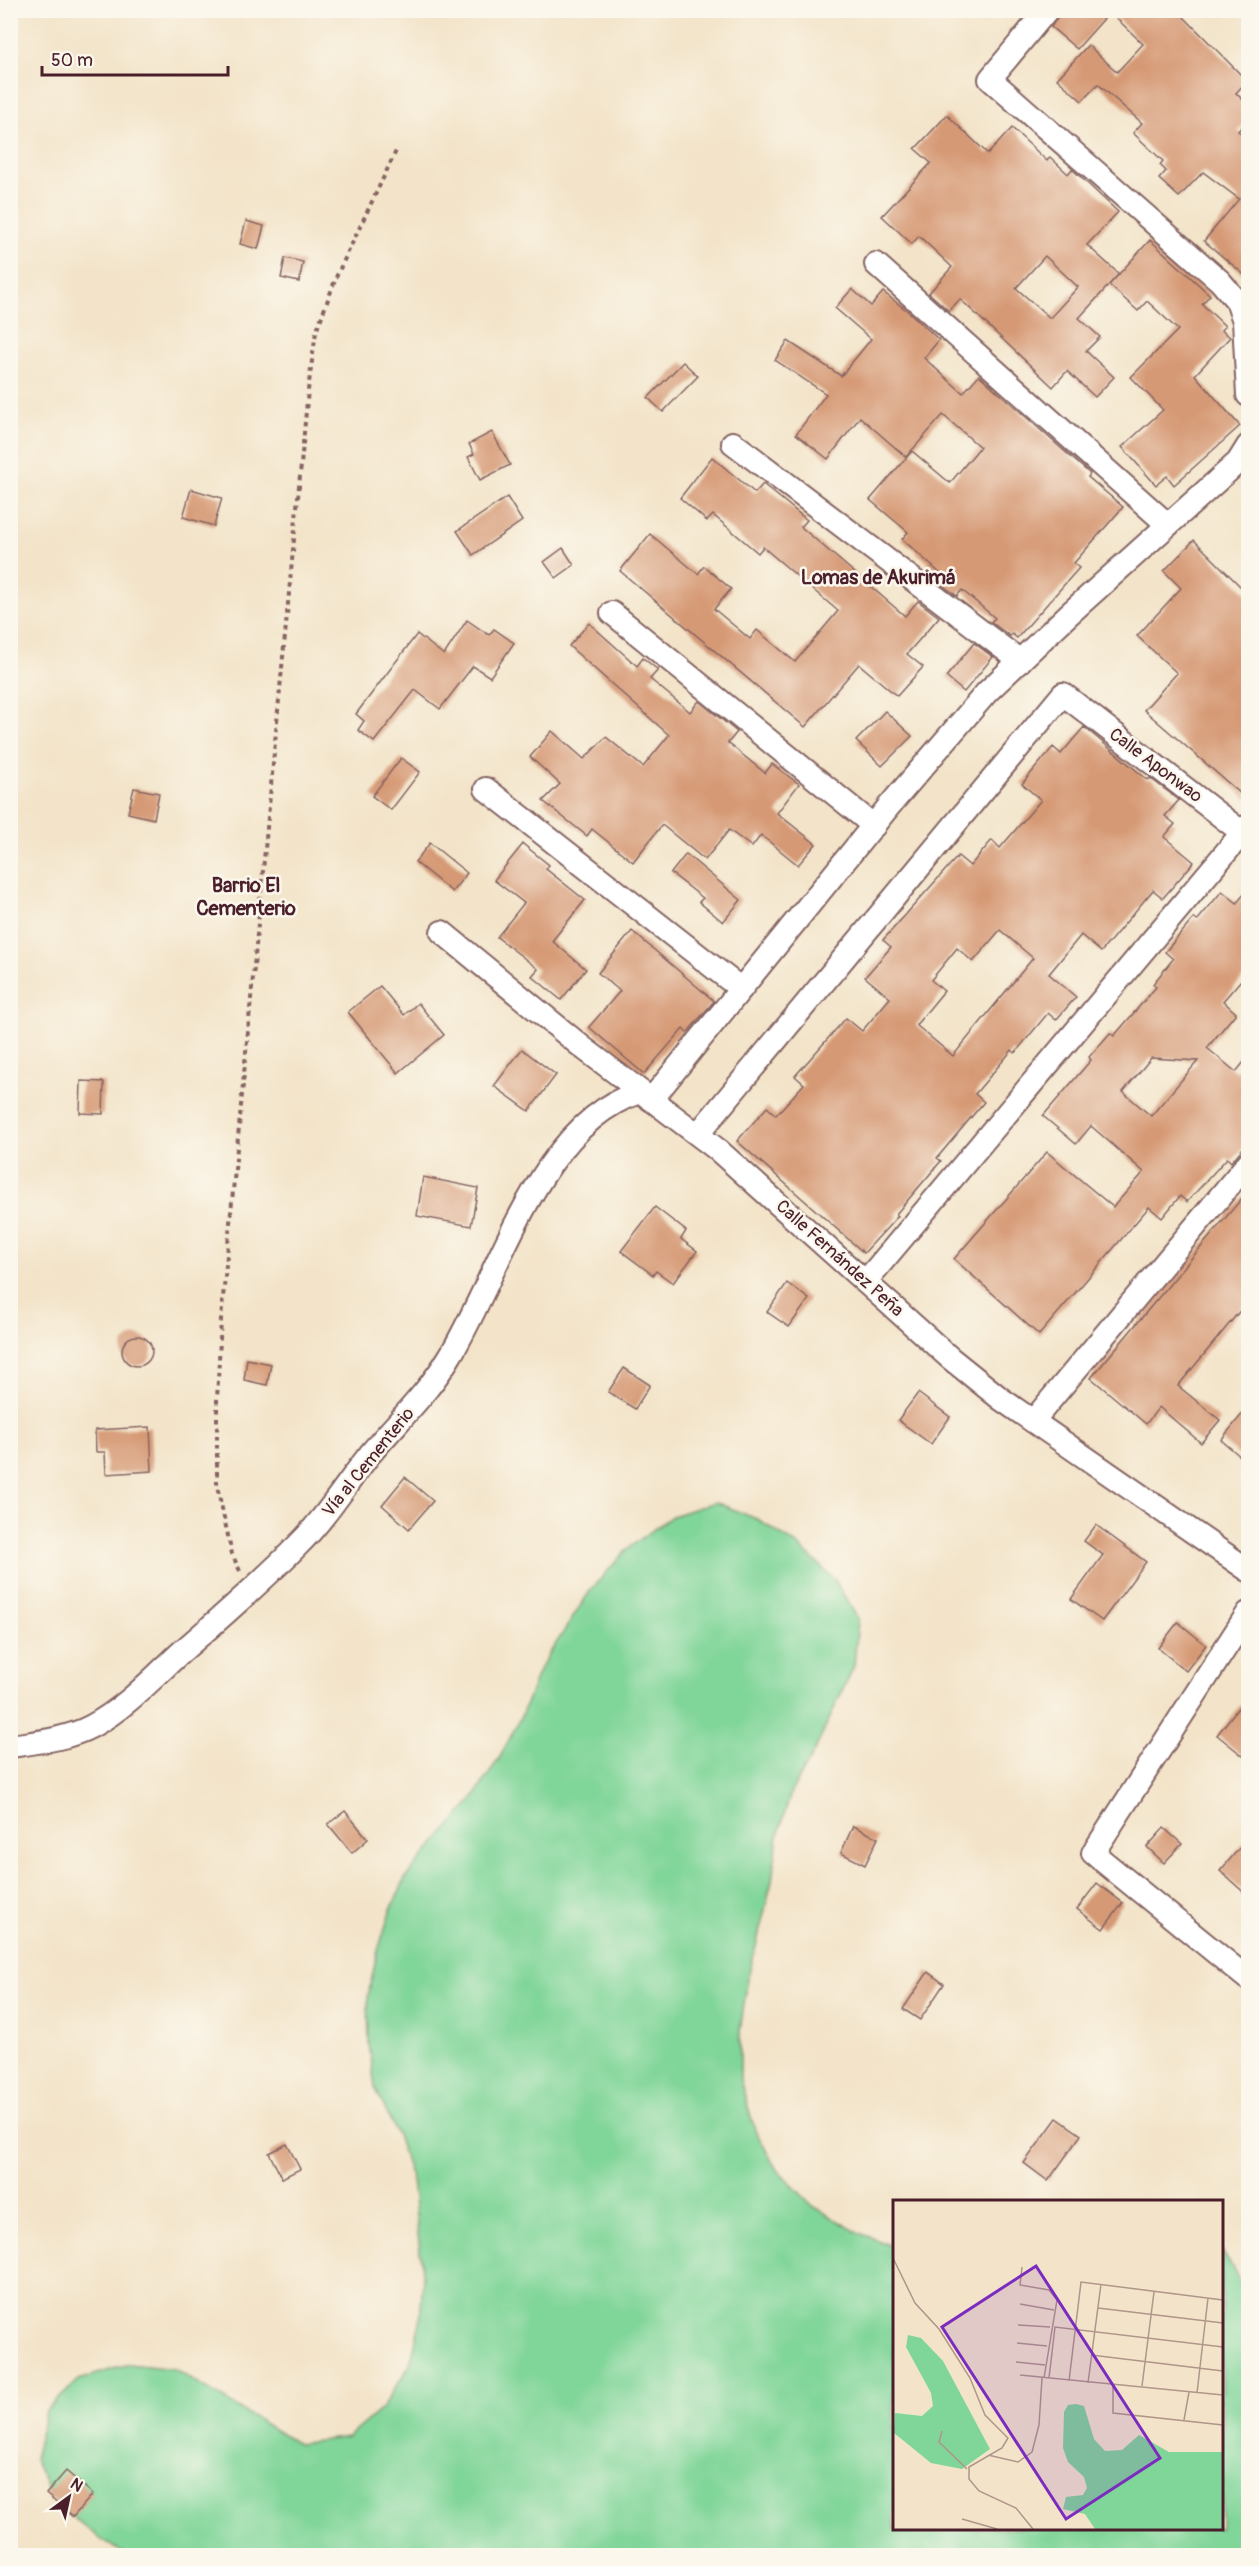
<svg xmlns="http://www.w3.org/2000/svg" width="1259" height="2566" font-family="Pangolin,sans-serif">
  <rect width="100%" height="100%" fill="#fbf7ec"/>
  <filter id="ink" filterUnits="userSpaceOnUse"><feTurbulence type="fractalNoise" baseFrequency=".0167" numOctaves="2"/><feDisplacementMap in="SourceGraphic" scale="12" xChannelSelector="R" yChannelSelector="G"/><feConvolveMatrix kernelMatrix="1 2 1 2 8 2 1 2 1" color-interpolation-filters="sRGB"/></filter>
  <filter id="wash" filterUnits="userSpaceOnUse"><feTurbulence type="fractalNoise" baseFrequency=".008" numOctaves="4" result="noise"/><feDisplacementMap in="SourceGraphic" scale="24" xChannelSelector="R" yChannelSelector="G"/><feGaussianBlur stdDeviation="1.35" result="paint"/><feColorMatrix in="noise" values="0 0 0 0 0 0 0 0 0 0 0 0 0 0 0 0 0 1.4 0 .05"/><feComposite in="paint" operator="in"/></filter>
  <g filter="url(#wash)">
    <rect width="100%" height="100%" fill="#f3e4c9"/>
    <!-- green -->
    <path fill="#80d599" stroke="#657a62" stroke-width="1.5" d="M715 1502 759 1520 800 1547 834 1579 858 1619 854 1666 815 1750 791 1792 778 1836 772 1881 748 1978 740 2031V2080L755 2130 777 2170 813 2206 855 2231 894 2247V2528H1222V2251L1244 2287 1248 2302V2555H126L84 2527 52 2499 34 2459 46 2411 79 2380 129 2364 174 2369 298 2444 348 2437 382 2408 410 2365 420 2322 423 2277 412 2181 397 2135 375 2087 369 2044 368 1996 377 1954 391 1909 406 1877 470 1803 500 1757 522 1714 540 1668 590 1591 627 1549 672 1516Z"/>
    <g id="blocks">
      <!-- building -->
      <g fill="#d69975" fill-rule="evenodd">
        <path d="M1062 10H1177L1247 81 1236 93 1248 105V120L1238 131 1248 139V278L1204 241 1239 199 1203 172 1179 197 1159 179 1166 171 1160 165 1163 161 1133 133 1142 123 1098 84 1082 101 1057 79 1088 45 1117 72 1143 44 1110 12 1077 49 1051 27Z"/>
        <path d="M947 115 988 154 1012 128 1047 161 1050 157 1068 174 1072 169 1118 212 1087 245 1119 274 1079 318 1100 337 1086 351 1114 377 1095 397 1067 371 1053 387 960 299 949 311 929 293 952 267 919 236 912 244 882 216 931 163 915 149ZM1045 256 1078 287 1050 318 1016 288Z"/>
        <path d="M246 221 264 226 258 249 240 244Z"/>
        <path d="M1150 240 1210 295 1202 304 1225 326 1221 330 1230 337 1195 375 1240 426 1174 485 1167 476 1156 485 1122 447 1163 410 1131 377 1178 330 1147 301 1138 311 1109 285Z"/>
        <path d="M285 258 303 262 299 282 281 278Z"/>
        <path d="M852 289 871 306 883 292 910 313 939 340 924 358 963 393 979 375 1090 474 1088 477 1123 507 1074 563 1079 568 1017 638 1012 634 1010 636 991 622 995 618 962 590 957 596 936 580 941 574 902 539 908 532 870 500 912 451 950 483 980 447 943 415 906 457 860 417 828 459 796 434 826 394 775 360 788 341 841 376 871 339 835 308Z"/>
        <path d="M683 362 698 376 663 412 648 398Z"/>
        <path d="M492 432 510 465 480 480 468 457 474 454 469 444Z"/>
        <path d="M712 457 755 493 763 484 807 520 801 527 905 616 918 601 939 617 907 654 923 667 897 696 859 664 805 727 620 571 650 534 698 574 704 566 731 589 714 609 750 639 757 630 795 662 838 611 763 547 758 553 713 515 707 521 680 498Z"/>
        <path d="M191 489 222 498 214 526 183 517Z"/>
        <path d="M507 497 522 521 473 555 457 531Z"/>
        <path d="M1194 540 1248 594V800L1144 710 1177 673 1137 636 1181 588 1164 571Z"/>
        <path d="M563 548 574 565 556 578 544 562Z"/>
        <path d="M467 620 489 635 494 629 514 643 490 677 473 666 440 709 415 690 374 742 358 730 364 721 356 714 417 634 444 655Z"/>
        <path d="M589 623 637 666 643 658 658 670 650 679 690 712 699 701 737 732 728 743 765 773 772 764 799 784 777 813 816 844 798 865 761 835 752 847 729 830 705 860 662 825 633 862 592 829 587 836 543 801 560 784 530 757 552 731 584 759 606 737 643 767 669 735 569 646Z"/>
        <path d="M974 643 993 657 964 692 946 677Z"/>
        <path d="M885 711 912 736 882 766 856 741Z"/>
        <path d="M1084 727 1148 780 1150 778 1179 800 1165 816 1175 824 1164 837 1194 862 1163 898 1153 890 1101 952 1081 935 1049 974 1076 997 1056 1020 1048 1013 1015 1053 1012 1050 975 1094 984 1102 937 1158 941 1161 896 1214 898 1216 864 1253 737 1141 767 1107 776 1115 804 1084 795 1076 846 1018 862 1031 890 998 865 977 891 947 883 940 958 856 970 866 992 840 1000 848 1041 800 1022 784 1053 747 1061 754ZM1000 930 1033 958 953 1056 916 1025 944 991 931 980 957 948 973 962Z"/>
        <path d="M401 758 420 772 391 810 372 796Z"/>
        <path d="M134 788 159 793 154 819 128 813Z"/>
        <path d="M430 843 467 873 452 892 415 862Z"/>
        <path d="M523 844 549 865 546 869 585 900 552 941 586 969 561 1000 532 976 538 969 497 937 524 903 494 880Z"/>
        <path d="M686 854 741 900 723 922 699 902 703 898 671 873Z"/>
        <path d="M1248 889V972L1223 1001 1236 1013 1207 1048 1236 1072 1248 1057V1142L1231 1162 1227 1158 1187 1202 1180 1196 1162 1218 1149 1207 1039 1335 954 1259 1047 1152 1113 1207 1144 1172 1091 1126 1076 1144 1043 1116 1091 1060 1089 1057 1110 1033 1114 1036 1156 987 1153 984 1173 959 1165 952 1194 918 1197 921 1222 891 1237 903ZM1151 1058 1198 1061 1151 1116 1123 1092Z"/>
        <path d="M632 931 714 1001 687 1033 683 1029 644 1074 589 1027 620 991 598 973Z"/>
        <path d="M380 986 404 1015 418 1003 444 1035 398 1073 348 1012Z"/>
        <path d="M522 1049 556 1075 529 1111 494 1086Z"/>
        <path d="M81 1081 104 1082 103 1114 80 1113Z"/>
        <path d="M423 1177 478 1188 471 1226 417 1216Z"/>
        <path d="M1248 1191V1301L1178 1386 1220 1420 1201 1443 1159 1407 1146 1424 1091 1378Z"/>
        <path d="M655 1207 686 1231 681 1239 697 1251 673 1283 656 1271 653 1275 621 1251Z"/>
        <path d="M787 1283 809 1299 789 1327 767 1312Z"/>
        <circle cx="137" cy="1351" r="15"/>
        <path d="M247 1359 271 1364 267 1385 244 1380Z"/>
        <path d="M624 1368 650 1385 635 1409 608 1392Z"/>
        <path d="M918 1393 950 1417 931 1444 898 1420Z"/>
        <path d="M1248 1407V1463L1221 1440Z"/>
        <path d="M150 1427 152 1471 106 1474 105 1452H96L95 1430Z"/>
        <path d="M405 1477 433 1501 409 1529 382 1505Z"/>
        <path d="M1096 1525 1146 1562 1102 1621 1071 1599 1103 1555 1084 1541Z"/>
        <path d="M1178 1622 1206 1645 1186 1671 1158 1648Z"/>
        <path d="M1248 1695V1760L1217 1735Z"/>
        <path d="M345 1811 368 1839 352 1853 328 1824Z"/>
        <path d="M853 1826 878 1838 865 1865 841 1853Z"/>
        <path d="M1164 1828 1182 1844 1164 1863 1147 1847Z"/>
        <path d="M1248 1838V1896L1220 1871Z"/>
        <path d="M1097 1883 1123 1903 1103 1929 1077 1909Z"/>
        <path d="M928 1972 944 1984 920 2020 903 2009Z"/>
        <path d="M1057 2118 1081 2135 1048 2181 1024 2163Z"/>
        <path d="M287 2144 300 2169 282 2178 269 2153Z"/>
        <path d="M66 2471 93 2494 73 2517 46 2494Z"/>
      </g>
    </g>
  </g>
  <g filter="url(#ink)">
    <use href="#blocks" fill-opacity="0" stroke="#856462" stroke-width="1.5"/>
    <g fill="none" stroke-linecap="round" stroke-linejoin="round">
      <defs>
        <g id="minor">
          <path d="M1047 10 990 79 1220 281 1237 301 1244 321 1248 395"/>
          <path d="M876 264 1168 525"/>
          <path d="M733 443 1020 661"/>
          <path d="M612 613 874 826"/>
          <path d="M486 789 741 989"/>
          <path d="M442 932 582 1047 718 1150 950 1358 1001 1399 1248 1570"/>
          <path d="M651 1100 890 805 987 692 1068 615 1238 462 1248 446"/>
          <path d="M698 1134 1063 694 1248 837"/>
          <path d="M866 1281 1248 826"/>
          <path d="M1033 1421 1248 1163"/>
          <path d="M1248 1613 1093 1853 1248 1979"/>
          <path d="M10 1746C38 1742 68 1739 92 1726 124 1709 152 1679 179 1654 219 1619 260 1584 297 1546 325 1519 346 1484 370 1454 397 1422 428 1393 450 1356 500 1274 539 1123 640 1092"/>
        </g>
      </defs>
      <!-- minor casing -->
      <use href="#minor" stroke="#856462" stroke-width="26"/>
      <!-- path -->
      <path stroke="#856462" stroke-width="4" stroke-dasharray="4.5 4.5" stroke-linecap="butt" d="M240 1571 232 1554 217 1486V1400L221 1319 308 390 316 332 337 275 397 149"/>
      <!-- minor -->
      <use href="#minor" stroke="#fff" stroke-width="22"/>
    </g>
  </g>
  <g text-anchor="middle" stroke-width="5" stroke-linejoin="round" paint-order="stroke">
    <!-- street labels -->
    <g font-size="18" fill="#4a1f2b" stroke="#fbf7ec">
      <text transform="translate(1156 765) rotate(37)" y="6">Calle Aponwao</text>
      <text transform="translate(840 1258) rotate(42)" y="6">Calle Fernández Peña</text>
      <text transform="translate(368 1462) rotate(-51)" y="6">Vía al Cementerio</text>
    </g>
    <!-- neighbourhood labels -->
    <g font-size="20" font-weight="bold" fill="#4a1f2b" stroke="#fbf7ec">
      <text x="878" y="584">Lomas de Akurimá</text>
      <text x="246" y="892">Barrio El<tspan x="246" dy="23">Cementerio</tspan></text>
    </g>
  </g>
  <!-- overview -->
  <g transform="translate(893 2200)">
    <rect width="330" height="330" fill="#f3e4c9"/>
    <path d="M15 135 28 138 50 161 97 249 69 269 38 263 1 233 2 213 29 216 40 206 38 193 13 147ZM183 204 191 206 201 239 212 251 229 250 246 235 276 252H330V329H202L192 314 170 309 173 297 190 295 194 288 191 277 175 262 170 248 171 212 175 205Z" fill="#80d599"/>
    <path fill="none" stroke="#af958a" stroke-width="1.5" d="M0 58 22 103 46 129 77 178 92 215 115 238 109 248 76 267V279L86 291 123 308 140 329M129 67 127 85 156 90 164 100 151 178M127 104 161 110M205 108 330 123M125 125 157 127M124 143 154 146M198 155 330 171M123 162 152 165M127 175 330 195M156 178 162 127 330 147M176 181 188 82 330 100M195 183 208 84M220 184V213L330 225M249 186 261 92M304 193 315 98M291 220 296 192M49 231 46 242 74 269M95 255 125 262 139 252 146 225 149 178M69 319 104 329"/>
    <path fill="#7b2cbf" fill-opacity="0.15" stroke="#7b2cbf" stroke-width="3" d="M143 66 267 258 173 319 49 127Z"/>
    <rect width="330" height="330" fill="none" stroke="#4a1f2b" stroke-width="3"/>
  </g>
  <!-- margin -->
  <rect width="1259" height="2566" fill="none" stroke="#fbf7ec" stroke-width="36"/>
  <!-- north arrow -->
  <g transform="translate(69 2497) rotate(33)" stroke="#fbf7ec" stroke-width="4.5" paint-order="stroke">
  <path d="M0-4.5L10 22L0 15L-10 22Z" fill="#4a1f2b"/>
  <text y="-9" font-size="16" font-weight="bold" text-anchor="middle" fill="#4a1f2b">N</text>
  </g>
  <!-- scale -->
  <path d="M42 66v9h186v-9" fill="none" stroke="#4a1f2b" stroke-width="3"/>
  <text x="51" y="66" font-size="18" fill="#4a1f2b" stroke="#fbf7ec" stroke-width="4.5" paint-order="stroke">50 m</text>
</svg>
